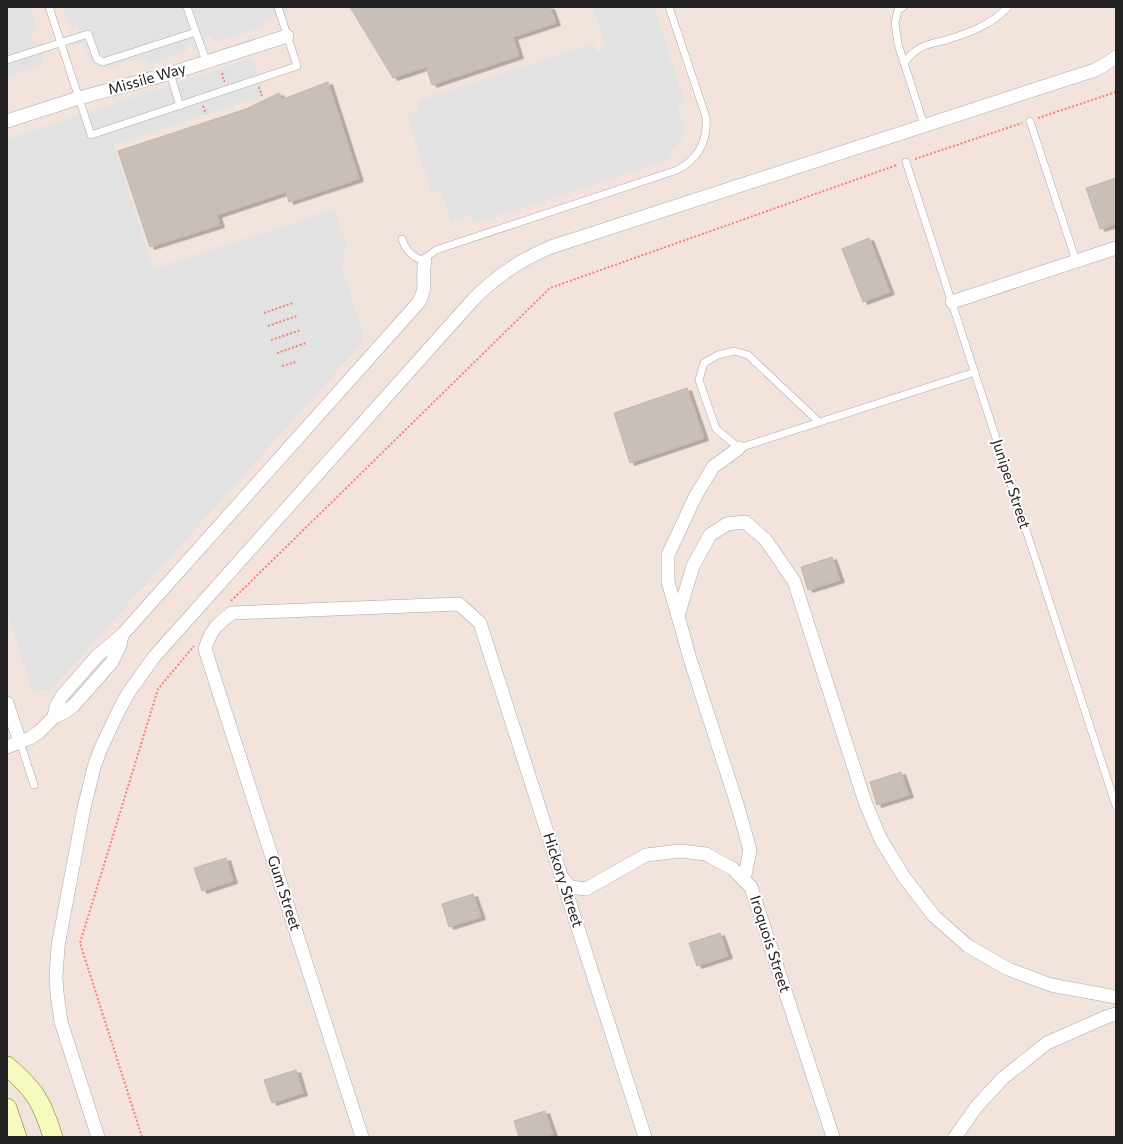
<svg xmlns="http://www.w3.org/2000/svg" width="1123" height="1144" font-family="Commissioner,sans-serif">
  <defs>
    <filter id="shadow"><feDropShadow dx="4.5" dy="2.5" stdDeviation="0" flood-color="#0004"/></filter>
  </defs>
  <rect width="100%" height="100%" fill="#f2efe9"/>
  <!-- military -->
  <rect fill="#f3e3dd" x="7" y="7" width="1109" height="1130"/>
  <!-- parking -->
  <g fill="#e2e2e2">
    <path d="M7 7H30L38 30 30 34 33 43 36 45 42 43 45 54 42 57 43 64 7 77Z"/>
    <path d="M63 7H289L290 11 265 18 264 20 265 26 214 43 210 36H207L205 39 207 45 194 50 192 43H189L186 44 187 51 149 65 146 57 111 67 103 68 96 65 90 60 84 43 78 45 73 34 79 30V28L78 26 71 29Z"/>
    <path d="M593 7H654L685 103 677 106 684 126V133L681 140 676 146 669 150 672 158 473 224 470 215 451 221 441 191 432 194 407 115 419 110 417 101 593 43 596 51H599L605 45Z"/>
    <path d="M252 58 264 95 113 145 154 269 334 209 346 244 342 267 362 331 361 344 50 691 32 689 7 612V520L10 519 7 510V139Z"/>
  </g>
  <!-- building -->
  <g fill="#c7bfb8" stroke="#c4b6ab" filter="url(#shadow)">
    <path d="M350 7H550L556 23 513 37 519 56 432 85 426 67 393 78Z"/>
    <path d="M328 82 359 179 289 202 286 192 217 215 220 225 150 247 118 151 246 109 279 93 283 99Z"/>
    <path d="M1116 178V224L1100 229 1086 188Z"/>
    <path d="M869 238 890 292 863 302 842 249Z"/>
    <path d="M687 388 704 438 630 463 614 413Z"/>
    <path d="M832 557 840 580 808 590 801 567Z"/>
    <path d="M901 772 909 795 877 805 870 782Z"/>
    <path d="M226 858 233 881 202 891 194 868Z"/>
    <path d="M473 894 481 917 449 927 442 904Z"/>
    <path d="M720 933 728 956 697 966 689 943Z"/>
    <path d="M296 1070 303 1093 272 1103 264 1080Z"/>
    <path d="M545 1111 553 1134 543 1137H519L514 1121Z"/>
  </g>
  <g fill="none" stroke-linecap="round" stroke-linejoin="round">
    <defs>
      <g id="service">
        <path d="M49 7 91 135 297 66 278 7"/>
        <path d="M187 7 206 61"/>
        <path d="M903 7 898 10 895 23 898 44 924 125"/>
        <path d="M7 60 88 34 97 59 103 62 196 32"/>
        <path d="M904 63C906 60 909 57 912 54 921 45 934 43 946 40 969 33 991 25 1008 7"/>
        <path d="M170 73 180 106"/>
        <path d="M1030 121 1076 261"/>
        <path d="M906 162 1116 806"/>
        <path d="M402 239C406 251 413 258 425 261L428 256 436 250 677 170C698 159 708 141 706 117L669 7"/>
        <path d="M819 422 748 355 734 351 718 355 704 363 699 380 716 429 739 448 975 372"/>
        <path d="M20 742 34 785"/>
      </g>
      <g id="minor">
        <path d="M7 121 79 98 175 72 287 36"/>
        <path d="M952 302 1116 248"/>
        <path d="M678 616 668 582V555L695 497 713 467 739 448"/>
        <path d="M7 703 20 742"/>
        <path d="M54 717 56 706 62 696 97 656 122 635 419 302C428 286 421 277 425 261"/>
        <path d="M7 747 30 738 39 732 54 717 65 712 74 705 112 662 120 645 122 635"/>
        <path d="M562 877 570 887 586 889 646 855 680 851 706 854 733 869 751 887 833 1137"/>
        <path d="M744 880 750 850 737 804 690 659 678 616 693 566 710 535 727 524 745 522 765 539 794 581 865 802 881 840 904 877 934 916 968 946 1008 969 1051 985 1116 997"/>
        <path d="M98 1137 61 1022 57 993 56 977 58 946 84 808 94 767 101 748 119 710 129 692 154 657 471 302C494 277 520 260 551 247L1095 70 1104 65 1116 57"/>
        <path d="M362 1137 205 649C211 630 216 625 232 613L459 604 480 623 645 1137"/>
        <path d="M955 1137 977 1106 1003 1078 1047 1043 1106 1017 1116 1014"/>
      </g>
      <g id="secondary">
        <path d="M7 1066C35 1090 42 1102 53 1137"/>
        <path d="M7 1108 17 1137"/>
      </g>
    </defs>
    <!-- service casing -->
    <use href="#service" stroke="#a9a9a9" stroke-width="8"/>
    <!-- minor casing -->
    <use href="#minor" stroke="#a9a9a9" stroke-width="14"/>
    <!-- secondary casing -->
    <use href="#secondary" stroke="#707d05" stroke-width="20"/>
    <!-- path -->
    <g stroke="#fa8072" stroke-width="2" stroke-dasharray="2 2" stroke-linecap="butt">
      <path d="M222 73 224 81H225"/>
      <path d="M259 87 262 96"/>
      <path d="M203 106 206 114"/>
      <path d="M1038 118 1116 92"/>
      <path d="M915 159 1022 123"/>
      <path d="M264 313 293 303"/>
      <path d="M268 326 297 316"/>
      <path d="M271 340 301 330"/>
      <path d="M277 353 306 343"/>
      <path d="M282 366 296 362"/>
      <path d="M231 601 550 288 897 165"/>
      <path d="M142 1137 80 943 158 689 194 646"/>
    </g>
    <!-- service -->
    <use href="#service" stroke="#fff" stroke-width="7"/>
    <!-- minor -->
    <use href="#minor" stroke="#fff" stroke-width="13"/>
    <!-- secondary -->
    <use href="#secondary" stroke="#f7fabf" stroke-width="19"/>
  </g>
  <g text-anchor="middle" stroke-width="4" stroke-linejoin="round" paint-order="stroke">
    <!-- street labels -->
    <g font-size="15" fill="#222" stroke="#fff">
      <text transform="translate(147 79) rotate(-16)" y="5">Missile Way</text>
      <text transform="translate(1011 484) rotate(72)" y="5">Juniper Street</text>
      <text transform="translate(563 880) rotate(72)" y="5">Hickory Street</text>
      <text transform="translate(284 893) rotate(72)" y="5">Gum Street</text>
      <text transform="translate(770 944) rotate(72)" y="5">Iroquois Street</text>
    </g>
  </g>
  <!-- border -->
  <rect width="1123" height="1144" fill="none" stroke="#222222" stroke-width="16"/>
</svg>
